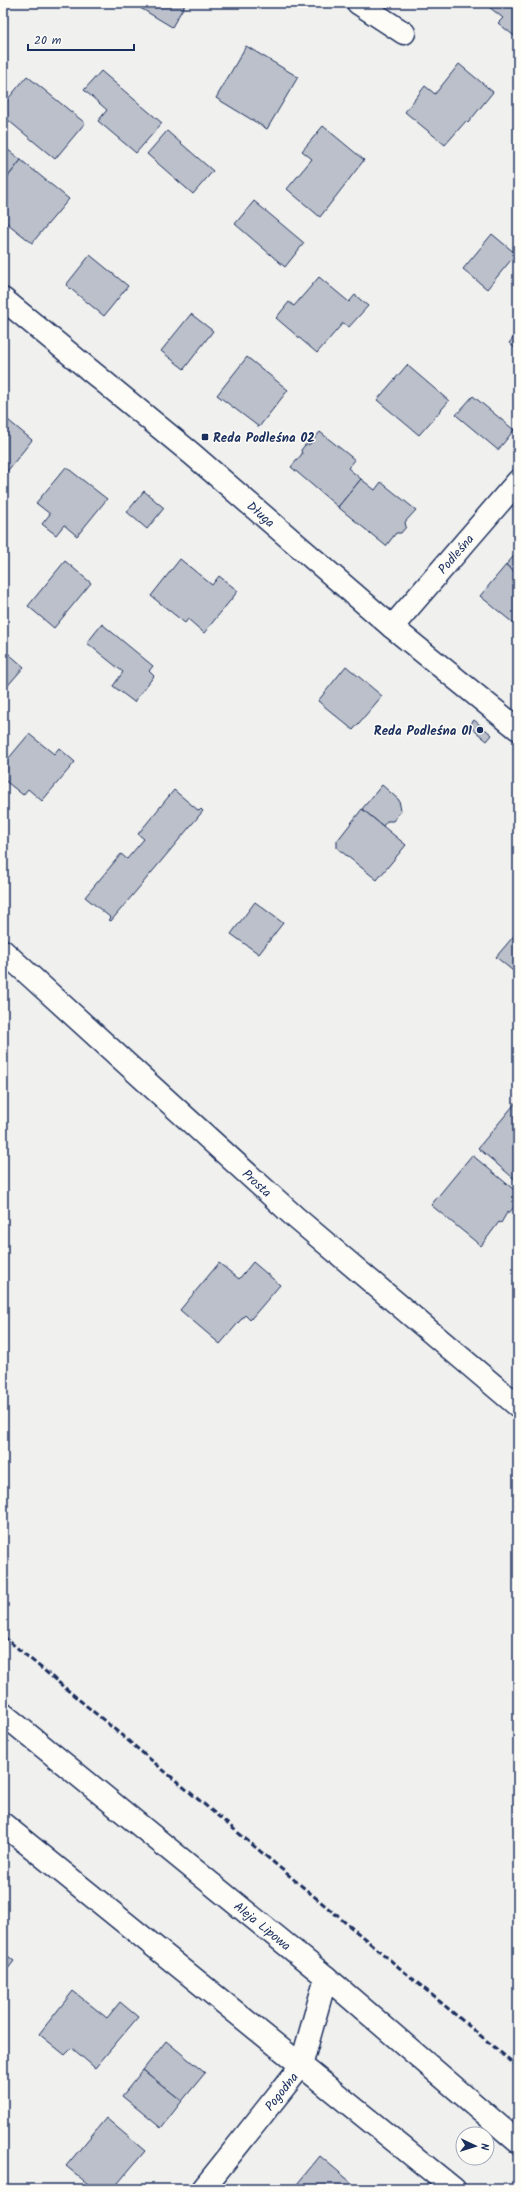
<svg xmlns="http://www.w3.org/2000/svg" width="521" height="2192" font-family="Kalam,sans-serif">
  <rect width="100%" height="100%" fill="#f0f0ee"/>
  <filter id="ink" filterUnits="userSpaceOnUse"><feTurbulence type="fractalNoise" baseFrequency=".025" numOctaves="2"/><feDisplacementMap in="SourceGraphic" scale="8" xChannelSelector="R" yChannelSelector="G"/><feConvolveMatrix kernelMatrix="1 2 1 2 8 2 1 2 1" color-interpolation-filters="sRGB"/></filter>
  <g filter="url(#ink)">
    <!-- building -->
    <g fill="#bbc0ca" stroke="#1b2f5e">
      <path d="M132 3H186L172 27Z"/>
      <path d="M492 3H518V39L498 23 503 18 489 7Z"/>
      <path d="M246 46 298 77 267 129 216 98Z"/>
      <path d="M459 64 493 92 468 123 466 121 445 145 405 112 425 86 435 94Z"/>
      <path d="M101 71 162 123 136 153 98 121 107 110 84 90Z"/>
      <path d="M27 76 85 123 55 159 3 116V105Z"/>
      <path d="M323 126 364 160 320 217 287 189 312 159 302 151Z"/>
      <path d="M167 131 213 171 193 194 147 154Z"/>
      <path d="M3 146 21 160 3 183Z"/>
      <path d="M21 160 69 199 32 243 3 220V183Z"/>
      <path d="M254 201 304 243 285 267 235 224Z"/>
      <path d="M492 234 516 254 487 289 463 269Z"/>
      <path d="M90 255 128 286 104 316 66 285Z"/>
      <path d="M319 277 349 302 355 295 368 306 349 327 343 323 317 353 276 318 289 302 294 306Z"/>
      <path d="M191 314 213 331 184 369 161 351Z"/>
      <path d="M518 332V351L509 343Z"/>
      <path d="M247 357 288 390 259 427 217 395Z"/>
      <path d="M407 365 449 401 419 435 377 400Z"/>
      <path d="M473 396 514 430 498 450 456 415Z"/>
      <path d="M3 416 32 440 5 474 3 472Z"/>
      <path d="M320 432 355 460 348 468 361 479 338 507 291 467 302 454 301 450 305 445 310 444Z"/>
      <path d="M66 467 107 499 77 536 64 525 56 535 42 524 50 514 36 503Z"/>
      <path d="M361 479 375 490 381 482 416 510 405 522 406 527 401 533H396L386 546 338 507Z"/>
      <path d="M144 491 164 508 147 529 127 512Z"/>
      <path d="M518 551V575L506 565Z"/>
      <path d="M180 559 212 585 219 576 238 591 204 633 188 619 185 623 151 596Z"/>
      <path d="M65 561 91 583 54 628 28 606Z"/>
      <path d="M506 565 518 575V627L480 596Z"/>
      <path d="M102 624 153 666 149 671 154 676 134 702 113 686 123 672 87 643Z"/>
      <path d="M3 649 24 667 3 691Z"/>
      <path d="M346 666 382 696 353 730 318 701Z"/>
      <path d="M474 720 492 735 487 741 469 726Z"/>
      <path d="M29 734 54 754 59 748 75 762 42 801 28 789 23 795 3 779V765Z"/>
      <path d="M382 785 399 800 401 811 393 821H387L383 826 362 809Z"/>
      <path d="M174 790 199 811 201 809 203 811 111 921 109 920 111 918 85 897 121 854 127 859 144 839 138 834Z"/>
      <path d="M362 809 406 845 377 880 337 848V841Z"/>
      <path d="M255 902 283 923 259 954 231 934Z"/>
      <path d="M518 931V975L496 957Z"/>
      <path d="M518 1100V1182L478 1148Z"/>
      <path d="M472 1155 518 1193V1202L509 1213 508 1211 501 1223 499 1222 481 1246 431 1205Z"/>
      <path d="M253 1262 280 1285 250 1320 245 1315 220 1344 180 1310 219 1263 239 1279Z"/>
      <path d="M3 1952 14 1961 3 1975Z"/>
      <path d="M73 1991 107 2018 120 2002 138 2017 95 2068 72 2048 65 2055 39 2034Z"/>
      <path d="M166 2041 205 2073 182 2101 143 2070Z"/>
      <path d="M143 2070 182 2101 161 2128 122 2096Z"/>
      <path d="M106 2118 145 2151 113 2189H94L66 2166Z"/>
      <path d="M320 2156 359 2189H293Z"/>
    </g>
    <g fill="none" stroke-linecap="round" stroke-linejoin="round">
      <defs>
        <g id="minor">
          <path d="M358 3 404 33"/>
          <path id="s1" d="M392 627 518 481"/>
          <path id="s2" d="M3 951 295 1217 518 1406"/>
          <path d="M3 1824 454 2189"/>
          <path id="s3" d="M203 2189 301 2066 326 1977"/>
        </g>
        <g id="tertiary">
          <path id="s4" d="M3 299 192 454 392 627 518 729"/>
          <path id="s5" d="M3 1714 326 1977 518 2142"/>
        </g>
      </defs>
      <!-- minor casing -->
      <use href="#minor" stroke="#1b2f5e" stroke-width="25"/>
      <!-- tertiary casing -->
      <use href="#tertiary" stroke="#1b2f5e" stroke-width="25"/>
      <!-- minor -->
      <use href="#minor" stroke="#fdfcf7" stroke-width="22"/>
      <!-- tertiary -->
      <use href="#tertiary" stroke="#fdfcf7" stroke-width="22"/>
      <!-- rail -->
      <path stroke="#1b2f5e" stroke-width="3" stroke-dasharray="6 3" stroke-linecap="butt" d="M3 1636 518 2067"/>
    </g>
  </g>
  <!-- markers -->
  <g fill="#1b2f5e" stroke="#fdfcf7" stroke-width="1.5">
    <rect x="201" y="433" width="8" height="8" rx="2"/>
    <circle cx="480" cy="730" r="4"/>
  </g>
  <g text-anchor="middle" stroke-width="3" stroke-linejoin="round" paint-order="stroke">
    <!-- poi labels -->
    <g font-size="13" font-weight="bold" fill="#1b2f5e" stroke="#fdfcf7" text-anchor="start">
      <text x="213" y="442">Reda Podleśna 02</text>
      <text x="472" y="735" text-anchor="end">Reda Podleśna 01</text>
    </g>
    <!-- street labels -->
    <g font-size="13" fill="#1b2f5e" stroke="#fdfcf7">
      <text dy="5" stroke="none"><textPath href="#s4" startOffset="336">Długa</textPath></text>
      <text dy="5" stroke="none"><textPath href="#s1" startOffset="97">Podleśna</textPath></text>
      <text dy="5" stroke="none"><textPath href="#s2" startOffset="344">Prosta</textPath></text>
      <text dy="5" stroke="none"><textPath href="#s5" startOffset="335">Aleja Lipowa</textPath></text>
      <text dy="5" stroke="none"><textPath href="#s3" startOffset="125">Pogodna</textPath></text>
    </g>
  </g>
  <!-- margin -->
  <rect width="521" height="2192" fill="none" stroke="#fdfcf7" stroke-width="16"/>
  <rect x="8" y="8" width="505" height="2176" fill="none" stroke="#1b2f5e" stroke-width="1.5" filter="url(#ink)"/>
  <!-- north arrow -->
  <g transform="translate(475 2146) rotate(94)"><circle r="19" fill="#fdfcf7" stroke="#a3aaba"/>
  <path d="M0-3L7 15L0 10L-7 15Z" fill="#1b2f5e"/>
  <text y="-6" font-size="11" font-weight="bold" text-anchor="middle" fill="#1b2f5e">N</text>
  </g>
  <!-- scale -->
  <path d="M28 44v6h106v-6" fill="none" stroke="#1b2f5e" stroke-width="2"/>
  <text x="34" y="44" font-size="12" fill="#1b2f5e" stroke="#fdfcf7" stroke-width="3" paint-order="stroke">20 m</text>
</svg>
